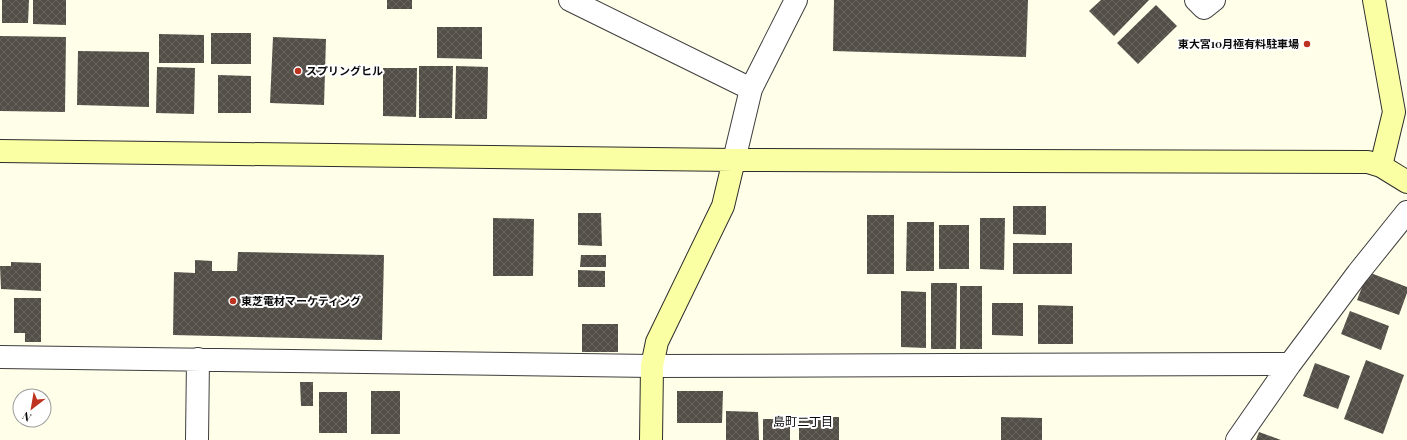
<svg xmlns="http://www.w3.org/2000/svg" width="1407" height="440" viewBox="0 0 1407 440" font-family="'Playfair Display','Noto Sans JP',serif">
  <defs>
    <pattern id="building-cross-hatch" width="8" height="8" patternUnits="userSpaceOnUse"><rect width="8" height="8" fill="#534e47"/><path d="M0 0l8 8M0 8l8-8" fill="none" stroke="#67635d"/></pattern>
  </defs>
  <rect width="100%" height="100%" fill="#fffee8"/>
  <path fill="url(#building-cross-hatch)" d="M2,0H29L28,23H2Z
    M33,0H66V25L33,24Z
    M387,0H412V9H387Z
    M834,0H1028L1026,57L833,51Z
    M1101,0H1149L1114,36L1089,11Z
    M1156,5L1177,26L1138,64L1117,43Z
    M437,27H482V59L437,58Z
    M211,33H251V64H211Z
    M159,34L204,35V63H159Z
    M0,36L66,37L65,112L0,111Z
    M273,37L326,39L324,105L270,103Z
    M78,51L149,52V107L77,105Z
    M419,66H453L452,118H419Z
    M456,66L488,67L487,119H455Z
    M157,67L195,68L194,114L156,113Z
    M383,68H417L416,117L383,116Z
    M218,75L251,76V113H218Z
    M1013,206H1046V235L1013,234Z
    M578,213H601L602,246L578,245Z
    M867,215H894V274H867Z
    M493,218L534,219L533,276H493Z
    M980,218H1005L1004,270L980,269Z
    M907,222H934V271H906Z
    M939,225H969V269H939Z
    M1013,243H1072V274H1013Z
    M238,252L384,255L382,340L173,335L174,272L195,273V260L212,261V271H237Z
    M581,255H606V267H580Z
    M11,262L41,263V291L1,289L0,266H11Z
    M578,270L605,271V287H578Z
    M1368,272L1407,287V293L1399,315L1357,300Z
    M931,283H957L956,349H931Z
    M960,286H982V349H960Z
    M901,291L926,292V348L901,347Z
    M14,298H41V342H25V333H14Z
    M992,303H1023V336L992,335Z
    M1038,305L1073,306V344H1038Z
    M1350,311L1389,326L1381,350L1341,334Z
    M582,324H618V352H582Z
    M1366,360L1404,375L1383,434L1344,419Z
    M1315,363L1350,376L1338,409L1303,396Z
    M300,382H313V406H301Z
    M371,391H400V434H371Z
    M677,391H723L722,423H677Z
    M319,392H347V433H319Z
    M726,411L758,412L759,440H726Z
    M799,417H839V440H799Z
    M1001,417L1042,418V440H1001Z
    M763,419H790V440H763Z
    M1259,432L1281,440H1256Z"/>
  <g fill="none" stroke-linecap="round" stroke-linejoin="round">
    <g stroke="#3e3e3e" stroke-width="24">
      <path id="street" d="M570,0L751,89L734,160
        M1196,0L1204,8L1214,0
        M751,89L796,0
        M0,357L652,366L1290,364
        M197,440L198,359
        M1237,440L1290,364L1358,273L1407,212"/>
    </g>
    <g stroke="#2d2d2d" stroke-width="24">
      <path id="secondary" d="M1374,0L1394,112L1381,166
        M0,151L734,160L1368,162L1381,166L1407,182
        M651,440L652,366L657,342L723,206L734,160"/>
    </g>
    <use href="#street" stroke="#fff" stroke-width="22"/>
    <use href="#secondary" stroke="#faffa3" stroke-width="22"/>
  </g>
  <g fill="#be3320" stroke="#fff" stroke-width="1.5">
    <circle cx="1307" cy="44" r="4"/>
    <circle cx="298" cy="71" r="4"/>
    <circle cx="233" cy="301" r="4"/>
  </g>
  <g text-anchor="middle" stroke-width="4" stroke-linejoin="round" paint-order="stroke">
    <g font-size="11" font-weight="bold" fill="#0b0b0b" stroke="#fff" text-anchor="start">
      <text x="1299" y="48" text-anchor="end">東大宮10月極有料駐車場</text>
      <text x="306" y="75">スプリングヒル</text>
      <text x="241" y="305">東芝電材マーケティング</text>
    </g>
    <g font-size="12" fill="#0b0b0b" stroke="#fff">
      <text x="803" y="426">島町二丁目</text>
    </g>
  </g>
  <g transform="translate(32 408) rotate(211)"><circle r="19" fill="#ffffff" stroke="#9d9d9d"/>
  <path d="M0-3L7 15L0 10L-7 15Z" fill="#be3320"/>
  <text y="-6" font-size="11" font-weight="bold" text-anchor="middle" fill="#0b0b0b">N</text>
  </g>
</svg>
